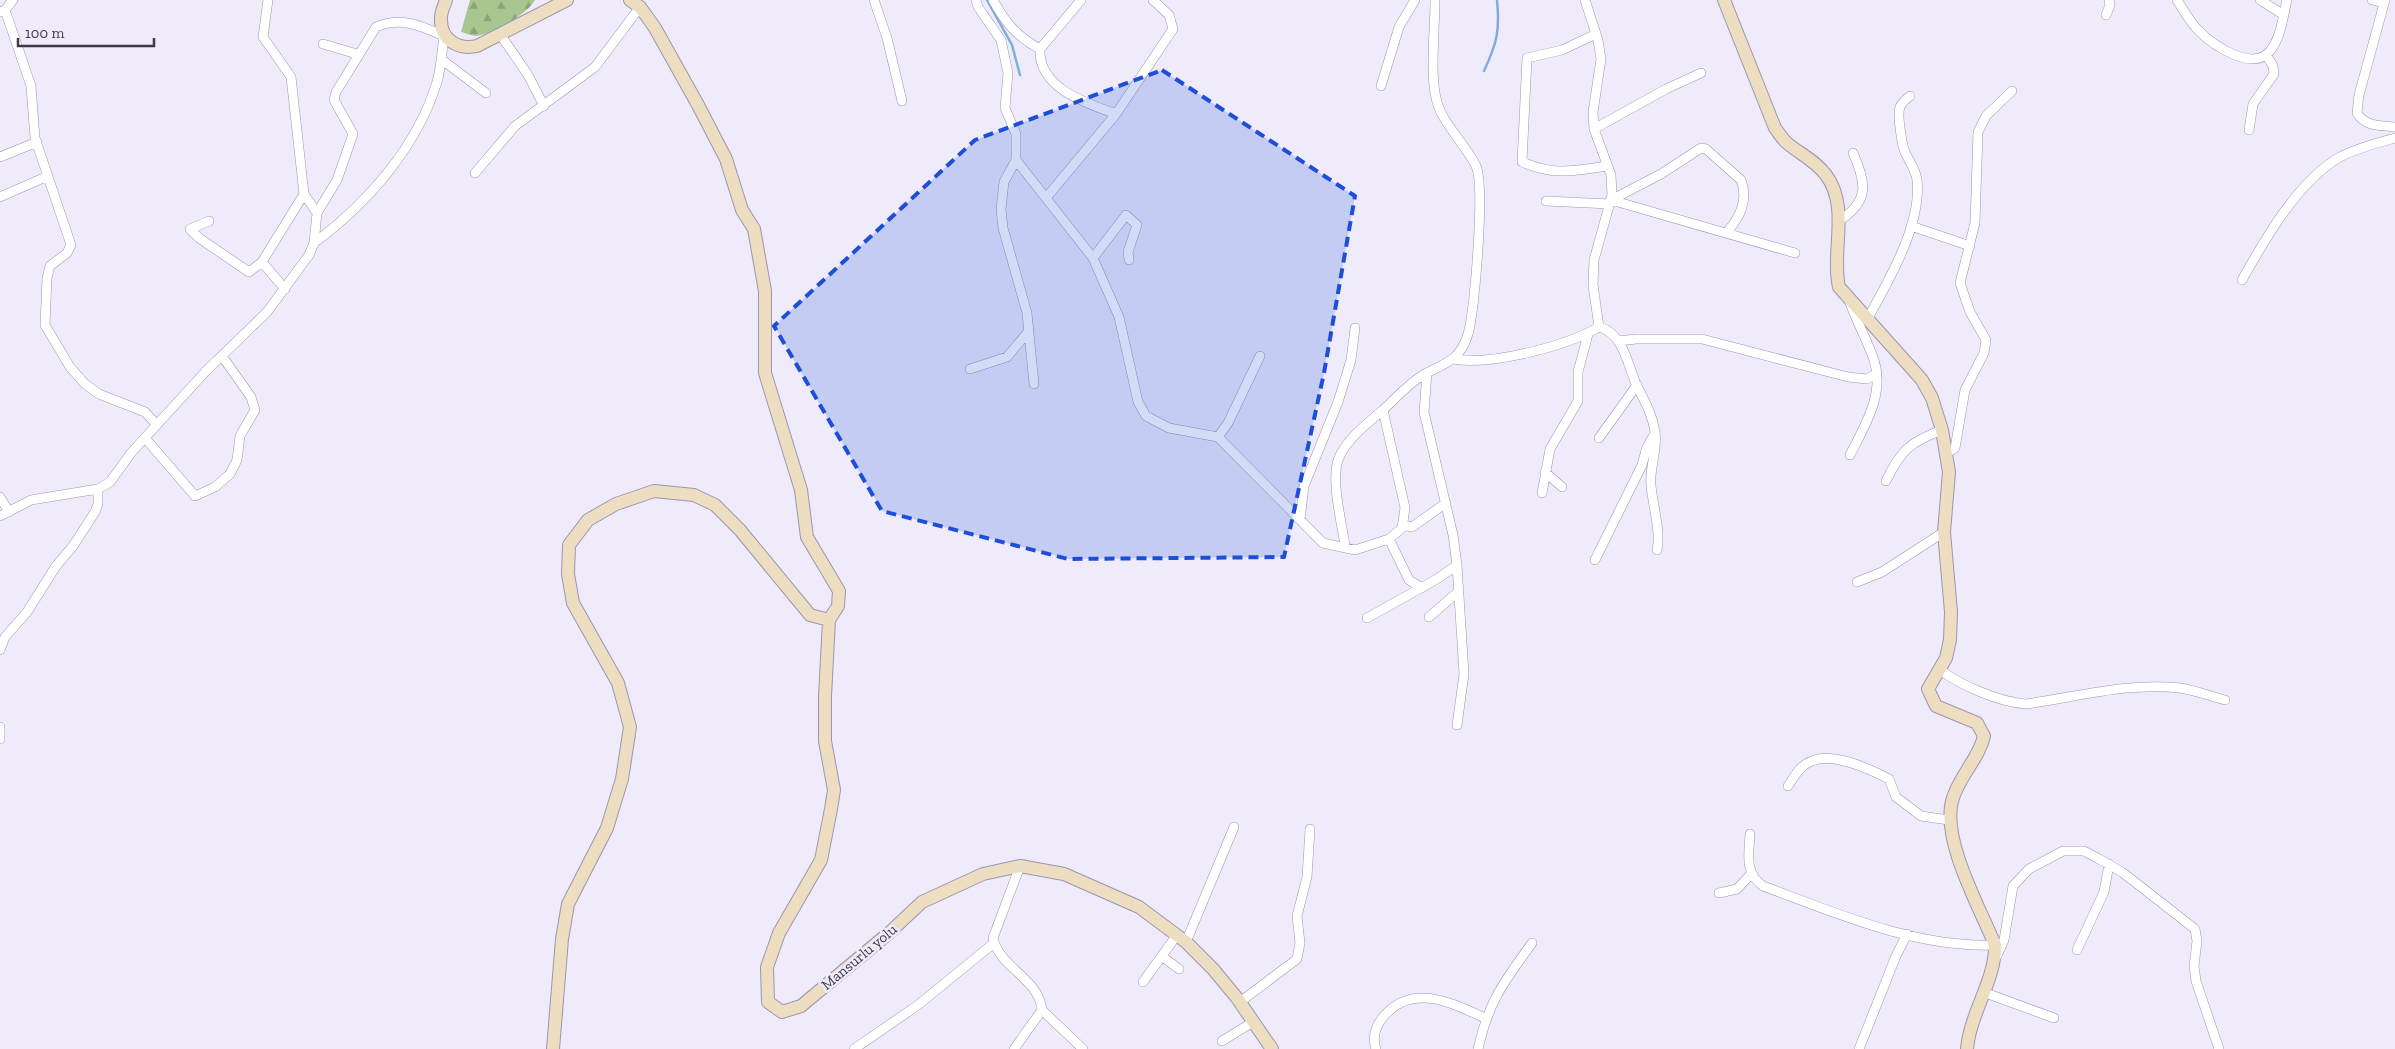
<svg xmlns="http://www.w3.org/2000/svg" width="2395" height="1049" viewBox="0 0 2395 1049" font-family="'Zilla Slab',serif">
  <defs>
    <pattern id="forest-firs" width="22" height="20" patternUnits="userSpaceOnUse" patternTransform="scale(1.25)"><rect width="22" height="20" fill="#a8c790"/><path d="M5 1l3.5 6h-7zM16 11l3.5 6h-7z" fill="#8aa377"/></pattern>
  </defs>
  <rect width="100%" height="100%" fill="#efebfb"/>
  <path fill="url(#forest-firs)" d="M470,0H535C529,13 491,35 476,36C472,36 465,33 461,32Z"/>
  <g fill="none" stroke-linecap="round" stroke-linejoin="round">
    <path stroke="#7faedb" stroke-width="2.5" d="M987,0L1012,45L1020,75
      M1484,71C1497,43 1500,31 1497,0"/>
    <g stroke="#9c95af" stroke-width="10">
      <path id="street" d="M268,0L263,37L291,77L304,194L262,262L285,289
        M874,0L887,38L902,101
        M976,0L978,7L1001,40L1008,73L1005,108L1016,134V160L1093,258L1119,317L1138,402L1146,416L1169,428L1218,437L1323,543L1355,550L1389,539L1402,528L1405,508L1383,410
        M993,0C1005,22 1017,37 1040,49C1038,88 1086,103 1116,114L1173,29L1169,15L1153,0
        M2177,0C2184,11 2190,22 2199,31C2214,46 2253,72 2270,51C2281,38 2283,16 2287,0
        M2260,0L2284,15
        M2372,0L2384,3
        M2385,0L2359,95L2357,113C2365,127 2381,125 2395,127
        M5,10L31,86L35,138L71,245L67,253L50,266L47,278L45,325L70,367L85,384L99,394L145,412L157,425
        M0,12L5,10L13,0
        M2106,15L2110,5L2109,0
        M500,34L528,75L544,106
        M1596,34L1562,50L1527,58L1522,162C1556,176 1572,171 1607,166
        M323,44L357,54
        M1040,49L1081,0
        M441,59L486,93
        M1381,86L1399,27L1415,0
        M1594,129L1666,89L1701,73
        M2249,130L2253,104L2274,74L2273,66L2266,55
        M0,157L37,142
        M1016,160L1004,182L1001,209L1003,228L1027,313L1034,384
        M475,173L515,126L595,67L640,7
        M304,194L317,213
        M0,197L48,176
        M1046,198L1116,114
        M1546,201L1610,204
        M1840,220C1870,201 1866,182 1853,153
        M209,221L190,229L199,238L249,272L262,262
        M1911,226L1970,246
        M1726,233C1739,219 1749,201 1741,180L1706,149L1701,148L1661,174L1611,200L1795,253
        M1093,258L1126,215L1137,225L1128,252L1129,260
        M2242,280C2265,239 2298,181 2340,157C2357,148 2377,143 2395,138
        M1850,303C1857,322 1867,340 1874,360C1885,394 1865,425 1850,455
        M1868,318C1889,280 1922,224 1917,180C1916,170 1909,161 1905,152C1902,145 1897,115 1900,107C1902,102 1906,99 1910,96
        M1599,327C1624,333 1628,367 1637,386C1645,402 1652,413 1655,432C1658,450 1649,468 1651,486C1653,506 1661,532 1657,550
        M1618,341L1636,339H1702L1848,377L1867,379L1876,374
        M1454,359C1491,366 1566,346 1599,327L1593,285L1594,260L1612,195L1611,175L1594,129L1593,112L1601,59L1598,40L1585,0
        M970,369L1007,357L1029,331
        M1427,373L1424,412L1453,535L1457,565L1464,674L1457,725
        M1218,437L1228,423L1260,356
        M145,438L195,496L215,487L230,474L237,460L240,436L255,410L251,397L222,356
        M1599,438L1637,385
        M1947,453L1955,448L1965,390L1984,353L1986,340L1970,312L1960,283L1975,223L1978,132L1986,116L2012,91
        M1545,472L1562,487
        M1886,481C1901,450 1910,442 1942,430
        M1542,493L1550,449L1578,401V372L1588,334
        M0,497L9,512
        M0,516L31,500L98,489L110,482L131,453L206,371L267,312L309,255L314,243L317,213L337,180L353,134L334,100L336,92L376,27C401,16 421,26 444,36C442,51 441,68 437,82C417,147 368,203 314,243
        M1300,520L1304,486L1338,402L1351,360L1355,328
        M1403,525L1412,527L1446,503
        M1389,539L1409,580L1422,588
        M1345,546C1342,523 1331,483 1338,460C1346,439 1367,424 1383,410C1396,398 1408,384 1423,375C1445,363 1460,361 1468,334C1475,311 1485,185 1476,166C1465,143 1441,123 1436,98C1430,73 1435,27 1435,0
        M1595,560L1642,465L1647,447L1654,435
        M1857,582L1882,572L1944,532
        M1429,617L1459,591
        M1367,618L1437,579L1457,565
        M0,650L5,637L27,612L56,566L73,546L95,512L98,504V489
        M1940,670C1962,686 1999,702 2026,704C2077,697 2128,682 2180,688C2194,690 2210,696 2225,700
        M0,727V739
        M1788,786C1794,777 1800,765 1812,761C1833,752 1870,769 1889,779L1896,797L1921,816L1949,820
        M1750,834C1749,854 1744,873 1763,886C1836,913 1915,948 1995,945
        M1719,893L1737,889L1751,874
        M1186,942L1234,827
        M2077,950L2104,892L2109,864
        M1997,956L2004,940L2013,886L2029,869L2063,851H2084L2099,859L2122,872L2195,929L2197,941L2194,966L2196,981L2219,1049
        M1163,957L1179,969
        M1143,982L1177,935
        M1983,992L2054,1018
        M1240,1002L1297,959L1300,943L1297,916L1307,877L1310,829
        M1042,1010L1083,1049
        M1222,1041L1253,1022
        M854,1049L918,1005L994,943
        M1014,1049L1042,1010C1039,978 1000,969 993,938L1020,866
        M1376,1049C1372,1037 1375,1027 1383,1017C1412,982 1452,1003 1485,1018
        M1478,1049C1489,1000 1504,982 1532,943
        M1859,1049L1896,956L1907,934"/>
    </g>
    <g stroke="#9c95af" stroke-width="14">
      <path id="secondary" d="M446,0C444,6 440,14 441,20C441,40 458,50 477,46L567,0
        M1724,0L1775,128C1779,133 1782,139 1787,143C1800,154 1816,161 1826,175C1850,207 1831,251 1839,287L1922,380L1932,398L1942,430L1949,472L1944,532L1951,612L1950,640L1946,658L1928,689L1936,706L1977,723L1984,736C1979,759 1958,777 1952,801C1942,841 1979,906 1995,945C1996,979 1970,1013 1967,1049
        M829,620L825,696V741L834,790L831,809L821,860L779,933L767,967L768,1002L782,1012L801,1006L889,933L922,902L983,874L1020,866L1064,874L1139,907L1186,942L1213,969L1237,998L1272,1049
        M553,1049L562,939L568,904L607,828L622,779L630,727L618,683L573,603L568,574L569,545L588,520L616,504L654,491L694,495L715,505L740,530L810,615L829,620L838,606L839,591L807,537L801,490L765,373V291L754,229L742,210L726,159L698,105L655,28L640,7L630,0"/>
    </g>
    <use href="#street" stroke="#fff" stroke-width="9"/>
    <use href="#secondary" stroke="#edddc1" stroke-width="12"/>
  </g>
  <path fill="#1d4ed8" fill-opacity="0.2" stroke="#1d4ed8" stroke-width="4" stroke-dasharray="10 6" stroke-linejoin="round" d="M1162,70L1355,196L1324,373L1284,557L1068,559L882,511L774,326L975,140Z"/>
  <g text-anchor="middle" stroke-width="5" stroke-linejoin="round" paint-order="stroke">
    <g font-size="15" fill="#3d3a45" stroke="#efebfb">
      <text transform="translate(859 957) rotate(-40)" y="5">Mansurlu yolu</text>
    </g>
  </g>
  <path d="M18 38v8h136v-8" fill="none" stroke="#3d3a45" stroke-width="2.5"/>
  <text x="25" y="38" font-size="15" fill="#3d3a45" stroke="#efebfb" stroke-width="4" paint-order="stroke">100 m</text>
</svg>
